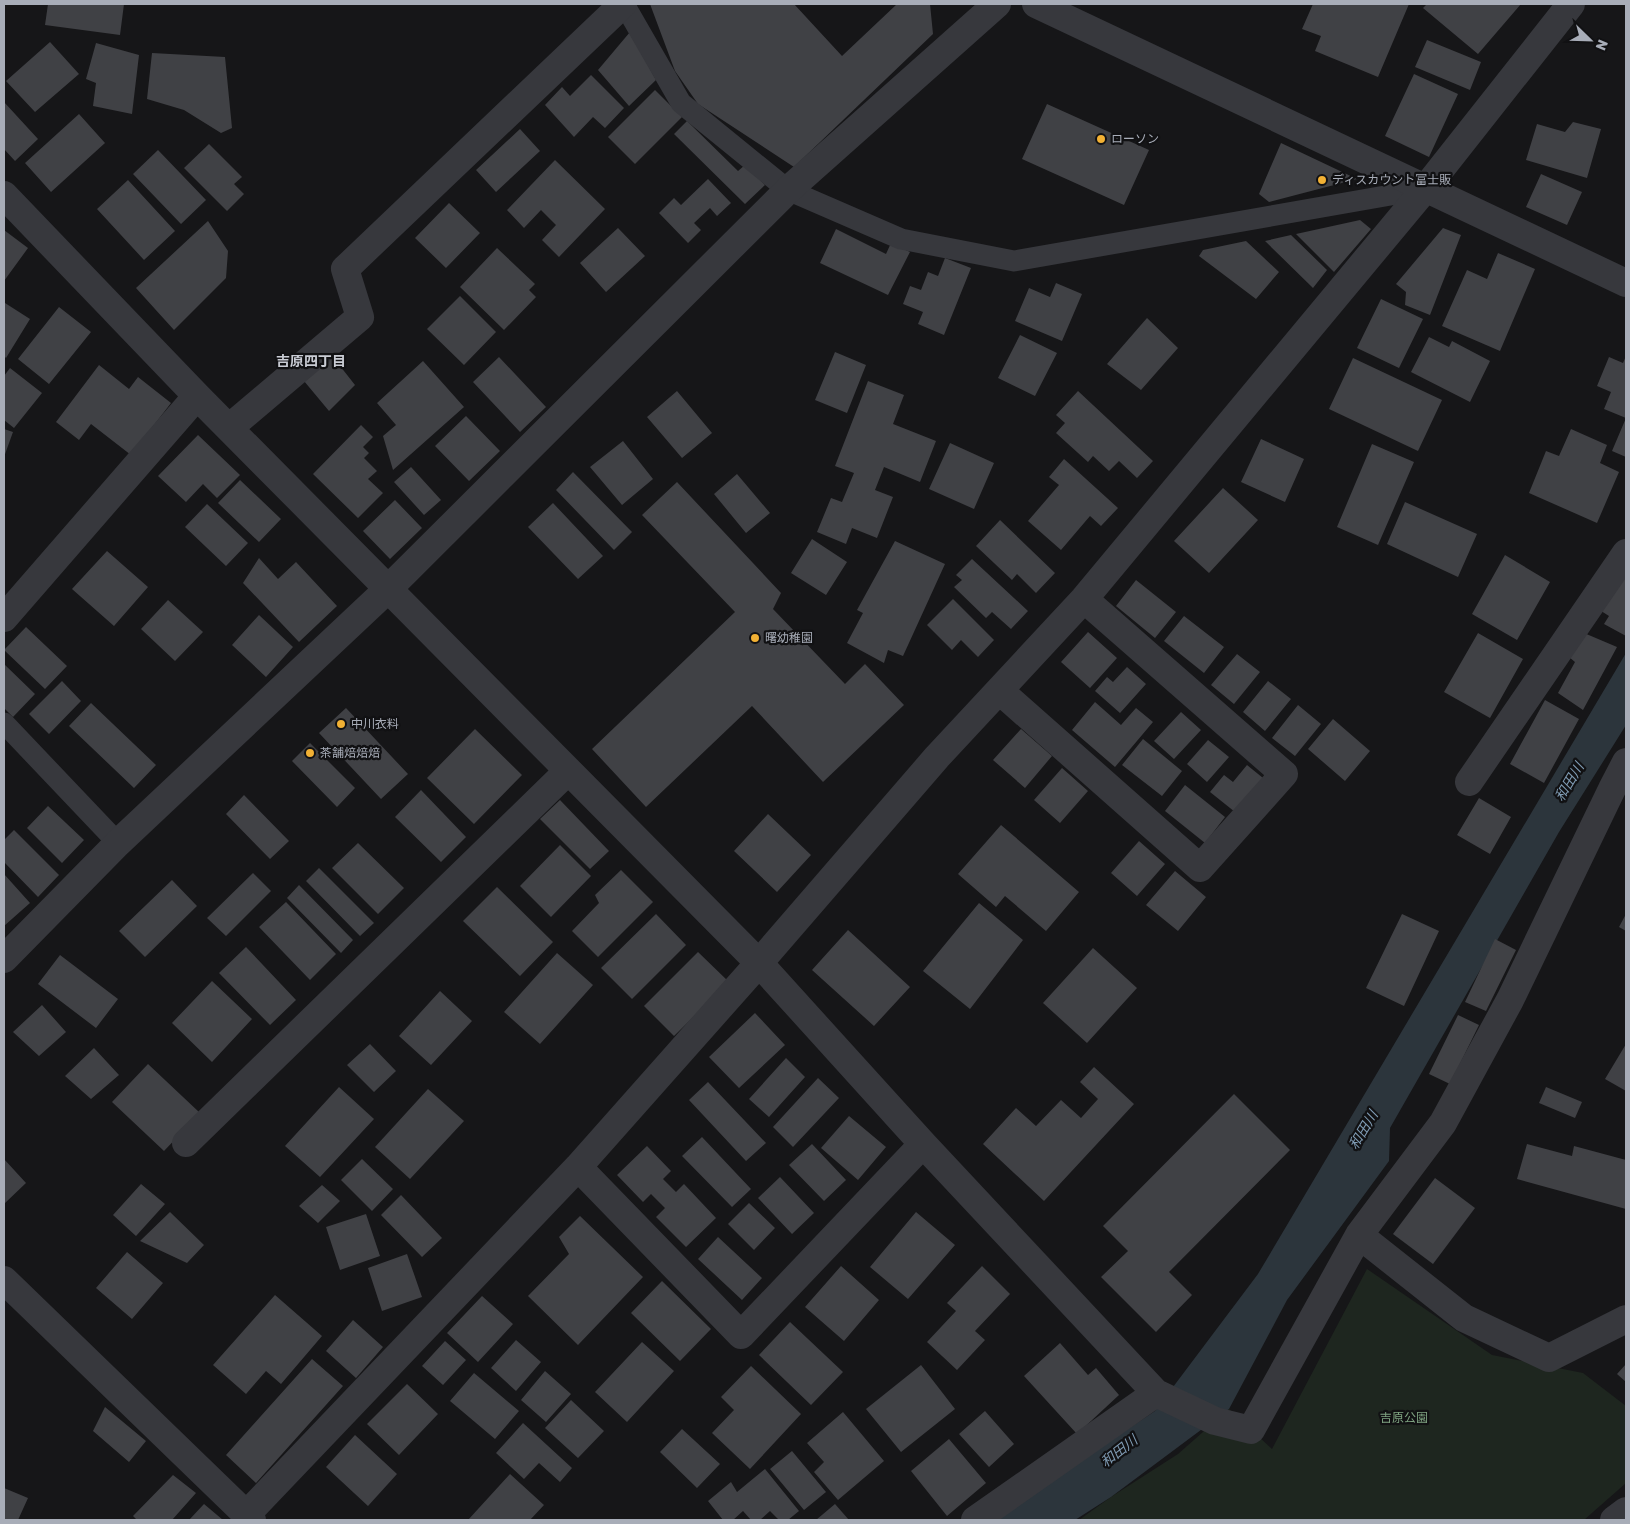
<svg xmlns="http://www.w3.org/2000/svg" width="1630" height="1524" viewBox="0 0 1630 1524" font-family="Rubik,'Noto Sans JP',sans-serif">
  <rect width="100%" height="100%" fill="#161618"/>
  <path fill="#1e261f" d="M1367,1269L1492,1355L1583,1373L1626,1406V1483L1584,1520H1079L1111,1497L1178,1454L1229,1409L1272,1449Z"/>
  <path fill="#2c353c" d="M1626,653V725L1559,832L1390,1128L1389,1161L1287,1300L1229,1409L1111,1497L1075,1520H991L1155,1411L1258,1274Z"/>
  <path fill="#404145" d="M48,4H124L120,35L45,25Z
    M650,4H794L842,56L897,4H930L933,34L794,167L698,104L675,71Z
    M1313,4H1409L1378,77L1315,51L1321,36L1302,29Z
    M1427,4H1521L1478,54L1423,8Z
    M630,32L656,80L629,106L598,70Z
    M1427,40L1481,62L1470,90L1415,67Z
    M50,42L79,74L35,112L6,81Z
    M96,43L139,55L132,114L93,106L96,83L86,79Z
    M152,53L225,57L232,128L221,133L184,110L147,99Z
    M1414,74L1458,94L1429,157L1385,136Z
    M591,75L624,108L605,128L593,117L574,137L545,105L562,87L570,96Z
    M655,90L682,117L635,164L608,137Z
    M4,102L38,139L15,161L4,149Z
    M1047,104L1149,150L1124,205L1022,159Z
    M79,114L105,143L51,192L25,163Z
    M687,121L738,171L745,165L765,185L745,204L674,134Z
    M1573,122L1601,129L1587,178L1526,160L1537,124L1565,132Z
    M520,129L540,151L496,192L476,170Z
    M1281,143L1357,179L1269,202L1259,194Z
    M209,144L242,177L234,184L244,194L227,211L184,168Z
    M158,150L206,200L181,224L133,174Z
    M555,160L605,209L559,257L542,240L556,225L541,210L524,228L507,210Z
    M1541,174L1582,192L1567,225L1526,207Z
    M708,179L731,203L717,216L710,208L694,223L701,230L688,243L659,213L674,198L681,205Z
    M128,180L175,231L144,260L97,209Z
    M449,203L480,233L446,268L415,238Z
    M1360,220L1371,229L1334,272L1296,234Z
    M208,221L228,251L226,278L174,330L136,288Z
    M618,228L645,256L606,292L580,263Z
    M1443,228L1461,235L1430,315L1405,305L1406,292L1396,284Z
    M836,229L886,254L891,243L910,252L888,295L820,263Z
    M4,230L28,248L4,281Z
    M1291,235L1327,270L1313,288L1265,241Z
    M1246,241L1279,272L1256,299L1199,256L1203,250Z
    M497,248L535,284L529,290L536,297L504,330L460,287Z
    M1498,253L1535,269L1500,351L1442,326L1467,270L1487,279Z
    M945,258L971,268L944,335L918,324L923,312L903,304L910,286L921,290L928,272L938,276Z
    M1056,283L1082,294L1062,341L1015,321L1029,288L1050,297Z
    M460,296L496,332L464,365L427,329Z
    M1381,299L1423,319L1399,368L1357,348Z
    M5,303L30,319L6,358L4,356V306Z
    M59,307L91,332L49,384L18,359Z
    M1147,318L1178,348L1141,390L1107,364Z
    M1020,335L1057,353L1035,396L998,378Z
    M1429,337L1449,347L1452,341L1490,361L1470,402L1411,372Z
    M835,352L866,365L847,413L815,400Z
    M1626,356V457L1612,451L1626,418L1604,409L1611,392L1597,386L1609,357L1623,363Z
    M333,357L355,385L329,411L304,381Z
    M499,357L546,407L520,432L473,382Z
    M1353,358L1442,400L1418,451L1329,409Z
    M423,361L464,407L393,470L383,436L396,425L377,403Z
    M99,365L129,389L138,377L171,403L131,455L91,424L79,440L56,422Z
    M10,368L42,393L14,428L4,420V376Z
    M868,381L904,395L893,424L936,441L920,482L884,467L875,490L893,497L877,538L852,528L846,544L817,532L831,498L842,502L854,473L835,466Z
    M677,391L712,433L682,458L647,417Z
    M1078,391L1153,461L1137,478L1119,461L1109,471L1093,456L1088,462L1056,433L1065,423L1056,415Z
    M466,416L500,451L469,481L435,446Z
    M361,425L373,437L363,447L369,453L364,458L377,471L368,479L383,493L358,518L313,474Z
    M4,429L13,432L4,457Z
    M1571,429L1607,445L1600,463L1619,472L1597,523L1529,493L1546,451L1559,456Z
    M198,435L240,475L217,498L203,484L186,502L158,476Z
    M1261,439L1304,459L1285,502L1241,482Z
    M623,441L653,479L622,505L590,467Z
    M950,443L994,463L974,509L929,489Z
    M1372,444L1414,462L1378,545L1337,527Z
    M1064,459L1118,508L1101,526L1090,516L1061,550L1028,521L1059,485L1049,477Z
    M411,467L441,500L424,515L394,482Z
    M573,472L632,532L614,550L556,490Z
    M737,474L770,513L746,533L714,494Z
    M240,480L281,519L259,542L218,503Z
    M677,482L781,593L773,609L845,684L865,664L904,705L823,782L752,706L646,807L592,749L735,612L642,515Z
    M1223,488L1258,520L1209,573L1174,541Z
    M395,500L422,528L390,559L363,531Z
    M1405,502L1477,534L1458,577L1387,544Z
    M553,503L603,556L578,579L528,527Z
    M207,504L248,543L226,566L185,527Z
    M1000,520L1055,573L1036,593L1017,574L1012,580L976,546Z
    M812,539L847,562L826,595L791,573Z
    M895,541L945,564L903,656L888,650L884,663L847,643L863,613L857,610Z
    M107,551L148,587L114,626L72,589Z
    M1505,555L1550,582L1517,640L1472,614Z
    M259,558L278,579L296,562L337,606L299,642L243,583Z
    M972,559L1028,611L1011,629L992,612L986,618L954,587L962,580L956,575Z
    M1626,559V636L1604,624L1609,616L1598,609Z
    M1136,580L1176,612L1155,638L1116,606Z
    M953,599L994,640L978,657L961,640L952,650L927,625Z
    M168,600L203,632L175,661L141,629Z
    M259,615L293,647L266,677L232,645Z
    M1184,616L1224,647L1204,673L1164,641Z
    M26,627L67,666L45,689L4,650Z
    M1088,632L1117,658L1090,688L1061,662Z
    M1478,633L1523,659L1490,718L1444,692Z
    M1584,633L1617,647L1583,710L1558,693L1575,662L1569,657Z
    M1237,654L1260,672L1234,704L1211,685Z
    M4,664L35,694L13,717L4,708Z
    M1127,667L1146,684L1120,713L1095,691L1107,677L1113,682Z
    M62,681L81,701L49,734L29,714Z
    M1268,681L1291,699L1265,731L1243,712Z
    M1545,700L1579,719L1544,783L1510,764Z
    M1095,702L1121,725L1136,708L1153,722L1115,767L1072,730Z
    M91,703L156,765L134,788L69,726Z
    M1298,705L1321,724L1295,756L1272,738Z
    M346,708L408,774L381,799L319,733Z
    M1181,712L1201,730L1174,759L1154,741Z
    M1333,719L1370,751L1345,781L1308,749Z
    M475,729L522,775L474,824L427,778Z
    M1021,729L1052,756L1025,788L993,760Z
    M1143,739L1182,771L1162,796L1122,765Z
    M1208,740L1229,757L1207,782L1187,764Z
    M310,743L355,788L337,807L292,761Z
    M1247,765L1263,778L1235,812L1210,792L1224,775L1233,782Z
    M1062,768L1088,791L1060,823L1034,800Z
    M1185,785L1225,817L1205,843L1165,811Z
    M421,790L466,837L441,862L395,817Z
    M244,795L289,841L270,859L226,814Z
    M1479,798L1511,817L1490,854L1457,835Z
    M560,800L609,851L590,869L540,819Z
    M48,806L84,840L62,863L27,828Z
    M768,814L811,855L777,892L734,851Z
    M1001,825L1079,892L1046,931L1005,896L996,907L958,874Z
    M14,830L59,875L38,897L4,862V840Z
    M1139,841L1165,864L1137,896L1111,873Z
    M358,843L404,888L378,914L332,868Z
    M560,845L591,876L551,917L520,886Z
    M319,868L374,923L360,936L306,881Z
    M621,870L653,902L598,957L572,931L599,903L595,895Z
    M1175,871L1206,897L1178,931L1146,905Z
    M253,873L271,891L226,936L207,918Z
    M4,874L30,903L4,926Z
    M172,880L197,906L145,957L119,931Z
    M299,885L353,940L341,953L287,898Z
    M497,887L553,942L520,976L463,921Z
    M286,902L336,954L310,980L259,927Z
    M979,903L1023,940L970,1009L923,971Z
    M656,914L686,945L632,999L601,968Z
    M1402,914L1439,931L1404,1006L1366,988Z
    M1626,914V931L1619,927Z
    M848,930L910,987L874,1026L812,970Z
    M1495,939L1516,950L1486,1011L1465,1002Z
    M246,947L296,1000L270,1025L219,973Z
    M1093,948L1137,988L1087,1043L1043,1003Z
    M698,952L729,982L674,1036L644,1006Z
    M557,953L593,985L540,1044L504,1012Z
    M60,955L118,999L96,1028L38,984Z
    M212,981L252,1019L212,1062L172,1023Z
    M440,991L472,1021L431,1065L399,1036Z
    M42,1005L66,1032L39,1056L13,1032Z
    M755,1013L785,1045L739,1088L709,1057Z
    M1458,1015L1479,1025L1450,1084L1429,1074Z
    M370,1044L396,1071L374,1092L347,1065Z
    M1626,1044V1091L1605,1079Z
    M94,1048L119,1075L91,1099L65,1076Z
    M786,1058L805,1077L769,1117L749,1099Z
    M148,1064L200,1113L164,1151L112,1102Z
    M1094,1067L1134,1104L1044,1201L983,1144L1016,1108L1036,1126L1061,1100L1081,1118L1098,1099L1080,1082Z
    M818,1078L839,1098L793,1147L773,1127Z
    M708,1082L766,1143L746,1161L689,1100Z
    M339,1087L374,1119L320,1177L285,1146Z
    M1546,1087L1582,1102L1575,1118L1539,1103Z
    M428,1089L464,1121L410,1179L375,1147Z
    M1234,1094L1290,1150L1169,1272L1192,1295L1156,1332L1101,1277L1128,1251L1103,1226Z
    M849,1116L886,1147L858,1180L821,1148Z
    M702,1137L751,1189L732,1207L682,1156Z
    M812,1144L846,1180L824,1201L789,1165Z
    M1527,1144L1572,1156L1574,1146L1626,1160V1209L1517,1179Z
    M647,1146L671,1171L663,1179L676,1192L684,1184L716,1218L686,1247L656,1217L665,1208L651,1194L643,1202L617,1175Z
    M4,1159L26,1183L4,1204Z
    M362,1159L393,1189L372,1211L341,1180Z
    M780,1177L814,1213L792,1234L758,1198Z
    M1435,1178L1475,1208L1433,1264L1393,1234Z
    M141,1184L165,1204L136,1236L113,1215Z
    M322,1185L340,1201L318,1223L299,1206Z
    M401,1195L442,1238L422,1257L381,1215Z
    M749,1203L775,1228L754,1250L728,1224Z
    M170,1212L204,1245L187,1263L140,1241Z
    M916,1212L955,1245L908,1299L870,1267Z
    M366,1214L380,1256L340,1270L326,1227Z
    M580,1216L643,1277L578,1345L528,1296L569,1254L559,1237Z
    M718,1237L762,1278L742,1300L698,1259Z
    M127,1252L163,1283L132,1319L96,1288Z
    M407,1254L422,1297L382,1311L368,1268Z
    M841,1266L879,1300L844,1341L805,1307Z
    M982,1266L1010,1294L975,1331L985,1340L957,1370L927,1342L956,1311L947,1303Z
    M662,1281L711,1329L680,1361L631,1313Z
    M275,1295L322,1336L281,1384L266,1371L246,1394L213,1365Z
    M482,1296L513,1324L478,1362L447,1333Z
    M353,1320L383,1347L356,1378L326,1351Z
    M790,1322L843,1372L811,1405L759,1355Z
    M516,1340L541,1362L516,1391L491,1368Z
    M445,1341L466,1360L443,1385L422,1366Z
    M642,1342L674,1371L627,1422L595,1392Z
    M1060,1343L1088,1375L1096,1368L1119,1395L1077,1434L1024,1376Z
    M312,1359L343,1386L256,1483L226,1455Z
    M1626,1364V1382L1617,1374Z
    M921,1365L955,1409L901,1452L866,1409Z
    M751,1366L801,1414L750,1469L712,1433L734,1410L721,1397Z
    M545,1371L571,1394L546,1422L521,1400Z
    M474,1373L519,1411L495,1439L450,1401Z
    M407,1384L438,1414L399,1455L367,1424Z
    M571,1400L604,1431L578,1458L545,1428Z
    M105,1407L146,1441L129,1462L93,1431Z
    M985,1411L1014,1444L989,1467L959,1434Z
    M843,1412L884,1461L838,1500L814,1472L824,1462L807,1443Z
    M523,1423L572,1468L560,1482L539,1463L524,1479L496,1453Z
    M682,1429L720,1464L697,1488L660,1452Z
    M355,1435L397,1474L368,1506L326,1467Z
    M949,1439L986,1483L947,1516L911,1471Z
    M792,1451L826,1492L804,1510L770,1469Z
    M765,1469L799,1511L788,1520H779L770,1511L760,1520H751L743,1511L733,1520H723L708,1501L731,1482L737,1492Z
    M510,1474L544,1505L530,1520H468Z
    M173,1475L196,1493L172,1520H137L133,1516Z
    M4,1488L28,1498L18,1520H4Z
    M204,1504L223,1520H189Z
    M835,1504L849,1520H816Z"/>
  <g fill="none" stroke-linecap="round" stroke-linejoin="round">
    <path stroke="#37383d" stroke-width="21" d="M624,4L681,103L788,190L901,239L1014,261L1425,189
      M4,723L118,843"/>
    <path stroke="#37383d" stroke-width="28" d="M1036,4L1626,283
      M4,195L197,396L759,963L923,1144L1156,1393L1215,1421L1251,1430L1359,1235L1443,1123L1510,1000L1612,789L1626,762
      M229,428L360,317L345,269L623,4
      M4,618L197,396
      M1000,691L1200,868L1284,774L1084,599
      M1469,782L1626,553
      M4,959L118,843L388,589L788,190L997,4
      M186,1143L568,771
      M578,1167L741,1335L923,1144
      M1359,1235L1464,1318L1549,1358L1626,1319
      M4,1280L252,1520
      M246,1515L578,1167L759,963L937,757L1084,599L1425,189L1571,4
      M975,1520L1156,1393
      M1614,1520L1626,1511"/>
  </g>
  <g fill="#f2b134" stroke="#111113" stroke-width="2">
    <circle cx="1101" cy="139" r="5"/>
    <circle cx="1322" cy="180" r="5"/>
    <circle cx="755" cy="638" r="5"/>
    <circle cx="341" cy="724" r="5"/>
    <circle cx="310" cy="753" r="5"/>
  </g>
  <g text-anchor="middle" stroke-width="4.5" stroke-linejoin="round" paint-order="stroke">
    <g font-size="12" fill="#a8adb8" stroke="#111113" text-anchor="start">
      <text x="1111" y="143">ローソン</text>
      <text x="1332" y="184">ディスカウント富士販</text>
      <text x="765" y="642">曙幼稚園</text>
      <text x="351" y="728">中川衣料</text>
      <text x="320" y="757">茶舗焙焙焙</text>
    </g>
    <g font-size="12" fill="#7fa381" stroke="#111113">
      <text x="1404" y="1422">吉原公園</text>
    </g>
    <g font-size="14" font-weight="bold" fill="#c9ccd4" stroke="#111113">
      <text x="311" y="366">吉原四丁目</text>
    </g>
    <g font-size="14" font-style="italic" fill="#7f9bb3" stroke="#111113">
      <text transform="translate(1569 782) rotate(-59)" y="5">和田川</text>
      <text transform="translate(1363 1130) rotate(-59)" y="5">和田川</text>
      <text transform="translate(1119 1451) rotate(-38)" y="5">和田川</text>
    </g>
  </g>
  <rect width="1630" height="1524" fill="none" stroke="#a8adb8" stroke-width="10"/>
  <g transform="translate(1590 40) rotate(113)" stroke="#111113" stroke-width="4" paint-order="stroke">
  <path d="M0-4L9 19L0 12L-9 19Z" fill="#a8adb8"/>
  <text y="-8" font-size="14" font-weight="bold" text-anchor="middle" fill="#a8adb8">N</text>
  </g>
</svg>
